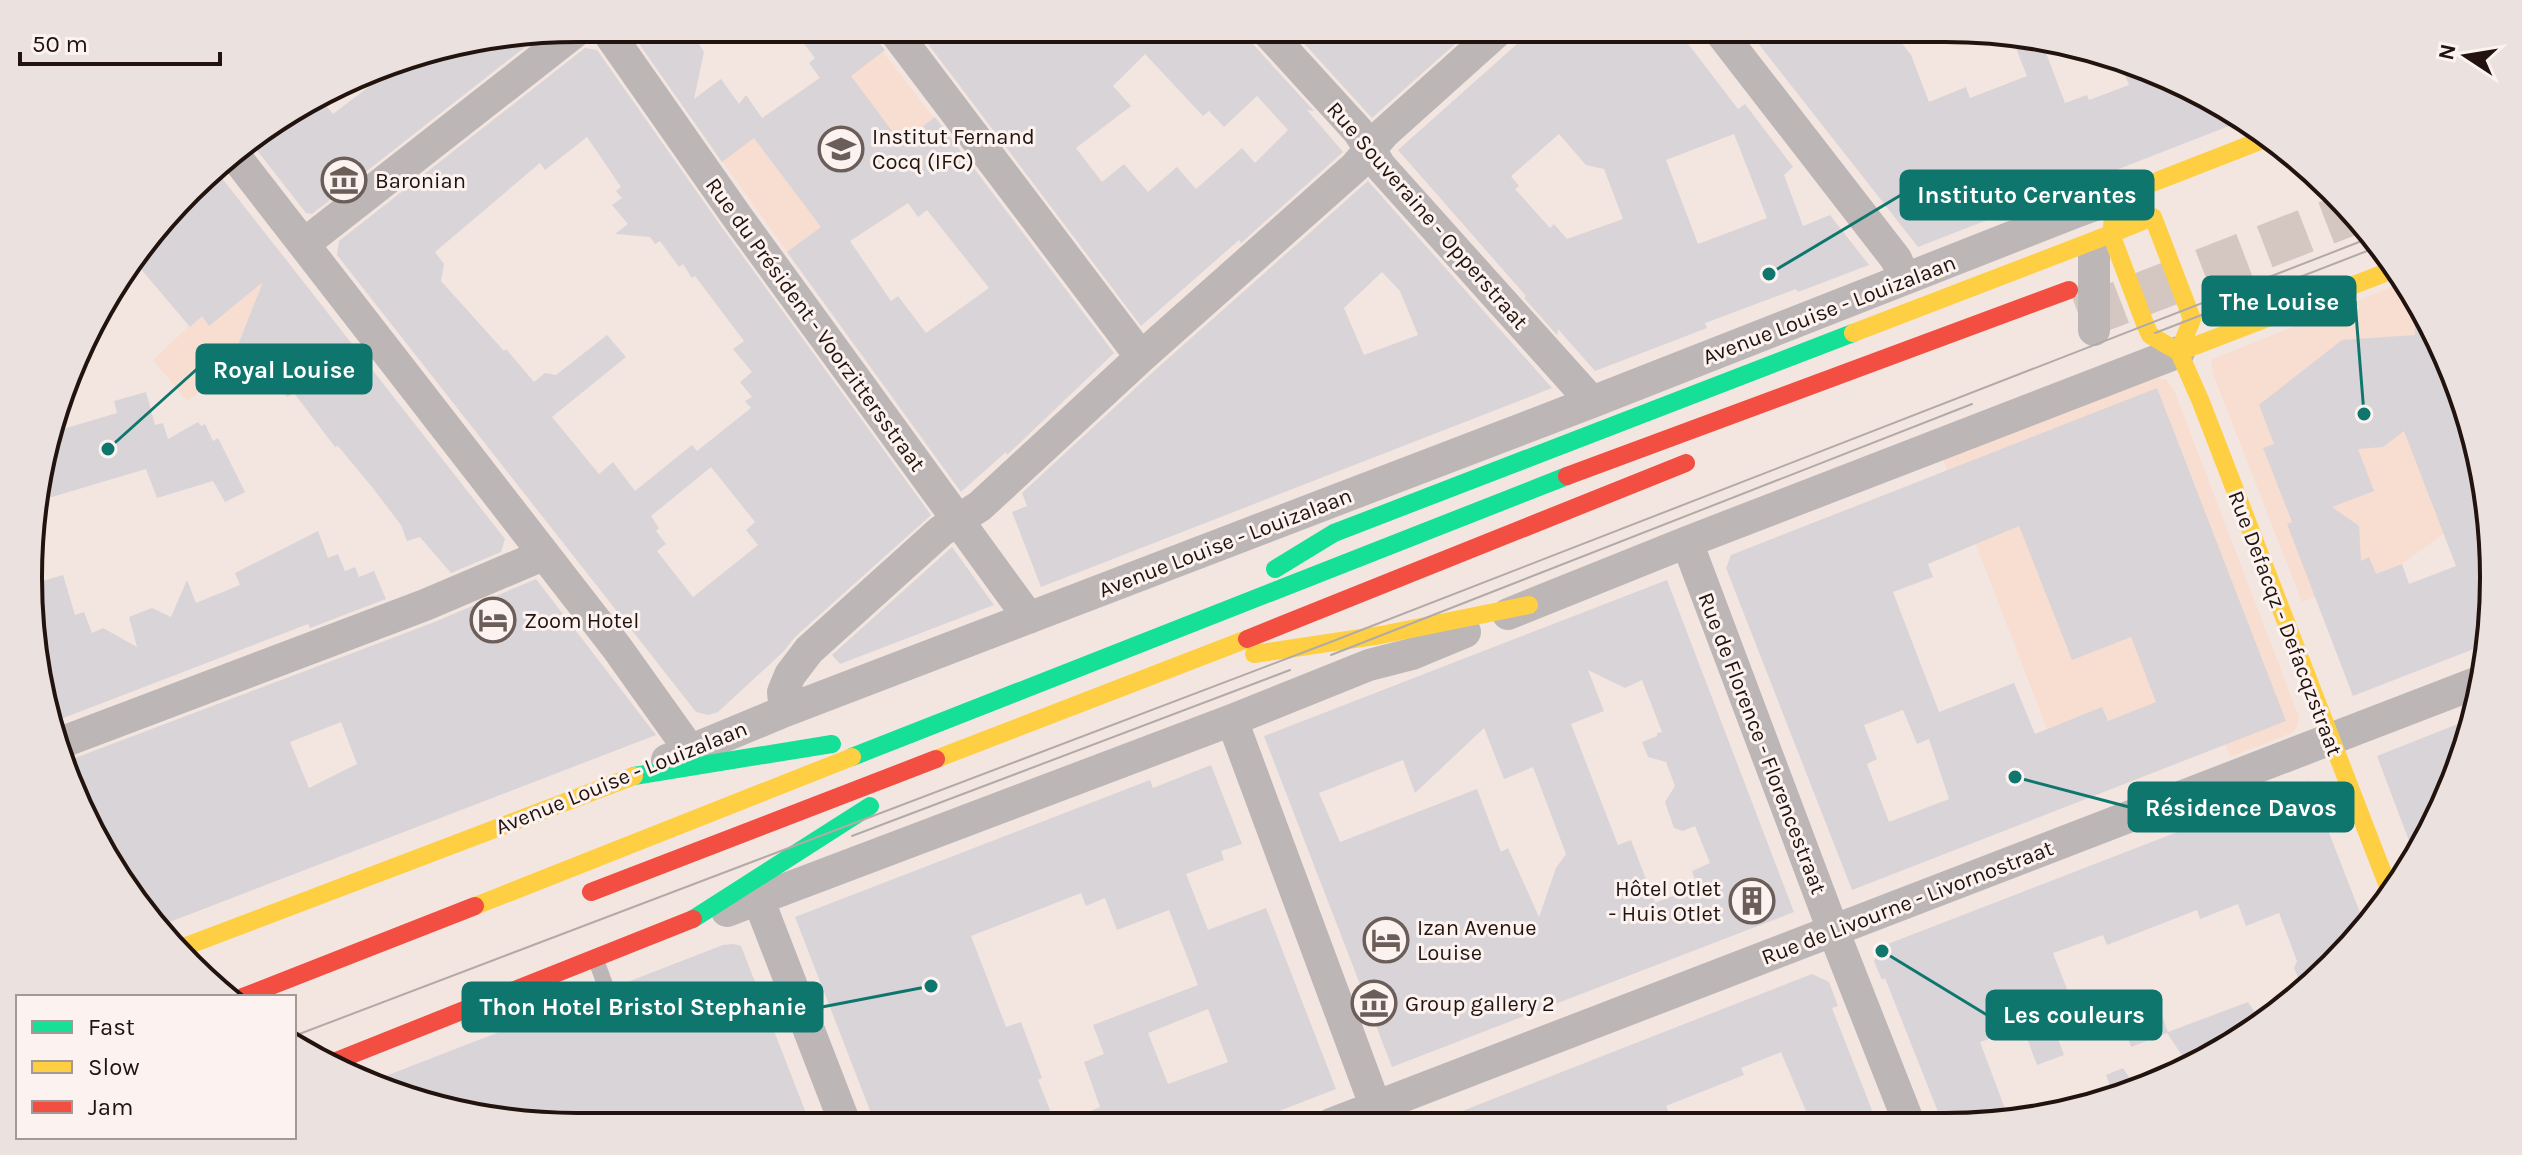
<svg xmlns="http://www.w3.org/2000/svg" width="2522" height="1155" viewBox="0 0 2522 1155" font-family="Karla,sans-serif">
  <rect width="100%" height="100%" fill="#f3e6e0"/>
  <path fill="#f8ddd1" d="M872,38L934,118L931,188L877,224L862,208L793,260L717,154Z
    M278,249L323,307L187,401L153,360L239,279Z
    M2406,281L2452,367L2483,470L2488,516L2443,534L2402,564L2302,602L2213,374L2211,360Z
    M2157,378L2166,379L2174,390L2299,717L2297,727L2292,733L2230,757L2177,619L2157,702L2108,721L2102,708L2047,729L1943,459L2049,412L2070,411Z
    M94,807L120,874L101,852L86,810Z"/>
  <path fill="#d9d4d8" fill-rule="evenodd" d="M628,28H689L704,52L694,99L721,79L739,104L746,95L762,118L820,78L809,63L815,58L792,28H873L876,39L885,50L851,76L901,143L935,117L1114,353L1007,455L1006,452L961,492L787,252L821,227L754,138L722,162ZM908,203L918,217L927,210L989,288L926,333L898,296L891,301L850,241Z
    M916,28H1246L1250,41L1314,111L1307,110L1343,152L1241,243L1239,240L1141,326ZM1145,54L1203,116L1209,111L1224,127L1257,96L1288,130L1255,163L1242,148L1196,189L1177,167L1148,192L1124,164L1102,182L1076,148L1131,106L1113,86Z
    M1290,28H1473L1372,118Z
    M1535,28H1676L1738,109L1745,104L1793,167L1784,175L1803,226L1830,215L1869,265L1798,292L1796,289L1705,323L1707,328L1595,371L1558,329L1557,335L1524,298L1526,296L1398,150ZM1559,134L1586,165L1604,169L1623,219L1567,239L1554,224L1550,228L1515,189L1519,186L1511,176ZM1734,134L1767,218L1698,244L1666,160Z
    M1746,28H1890L1911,55L1929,102L1966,87L1970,98L2027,76L2015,46L2040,37L2065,103L2087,95L2089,100L2129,85L2118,59L2154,70L2247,119L1918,247Z
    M517,38L534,40L312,214L306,213L249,140L303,101L317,95L333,114L396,66L399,69L414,55Z
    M585,48L597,50L723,229L931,515L796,636L783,652L718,712L709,715L696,712L337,255L339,241ZM587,137L621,187L616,191L622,198L612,205L628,224L615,234L650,237L655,244L660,241L679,267L683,264L692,278L695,276L744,341L733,349L752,372L740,382L752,397L745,401L751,408L697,451L692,445L635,491L613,462L599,474L552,417L626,357L607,335L556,375L545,373L534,382L506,349L504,351L441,281L444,264L435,252L540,163L545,170ZM711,467L755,522L746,530L758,545L693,597L657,551L666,544L656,531L659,528L651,516Z
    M211,170L215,175L218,173L505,539L501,552L451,573L420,537L407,541L401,525L372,487L338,446L335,447L294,393L287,397L260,357L232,360L263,282L209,326L202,316L190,327L135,262Z
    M1368,181L1552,388L1041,587L1012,512L1027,506L1022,493L1154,371ZM1382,272L1400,291L1418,335L1364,355L1344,308Z
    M2413,294L2452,367L2483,470L2494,577L2488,641L2484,645L2353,696L2287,524L2292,522L2263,448L2274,444L2259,405L2342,340L2415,335ZM2404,431L2456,566L2409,584L2402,564L2376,574L2369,557L2361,561L2359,526L2332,507L2374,491L2358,449L2383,447Z
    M2157,388L2286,721L1852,890L1726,568L1731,555ZM2019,526L2072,660L2131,637L2156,702L2108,721L2102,707L2035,734L2014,683L1939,712L1893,592L1933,577L1928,564ZM1903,710L1917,744L1929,739L1949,799L1889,822L1867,764L1877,759L1864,725Z
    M146,392L155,425L163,423L168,439L198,422L201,426L205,424L213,441L218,438L245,492L225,502L213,481L157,498L146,469L35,502L38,471L53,432L117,413L114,401Z
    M318,531L328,558L338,554L345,571L355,567L359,577L374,571L386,599L310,628L308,624L53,722L38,684L29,585L63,575L75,615L84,612L92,633L103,628L137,647L129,617L152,608L171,617L187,580L196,603L240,585L235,573Z
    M952,547L994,605L840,664L832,655Z
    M536,579L656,735L162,925L119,874L94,807L86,810L67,761L432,623ZM341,722L357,764L309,788L290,742Z
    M1667,580L1794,912L1392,1067L1264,736ZM1588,670L1625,688L1642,680L1662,732L1657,733V736L1642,742L1648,757L1666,762L1675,786L1665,802L1674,828L1683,831L1695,826L1710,863L1692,871L1697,886L1655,903L1631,840L1618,845L1571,724L1604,711ZM1484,728L1504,779L1533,767L1566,854L1556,868L1539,917L1508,848L1501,852L1477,789L1340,842L1319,793L1403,760L1415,793Z
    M2473,718L2452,787L2414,854L2377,756Z
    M1211,765L1242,844L1221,851L1224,860L1186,874L1208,930L1266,908L1336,1089L1243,1125H1057L1100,1107L1084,1062L1104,1054L1093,1025L1198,985L1169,910L1117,930L1105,898L1086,906L1081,893L971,936L1006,1027L1021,1022L1042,1078L1038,1080L1056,1125L876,1126L795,917L1150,780L1153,788ZM1208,1009L1228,1062L1168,1084L1148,1033Z
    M2309,781L2364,923V929L2306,986L2304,981L2300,982L2294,968L2297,961L2279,913L2246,926L2238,904L2200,919L2197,910L2107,945L2103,935L2053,953L2079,1020L2075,1029L2057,1036L2064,1055L2037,1065L2023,1028L1980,1042L2010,1122H1942L1885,978L1882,980L1874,961L1880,947Z
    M734,944L741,946L811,1126L577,1127L471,1117L365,1084L597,994L604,1001L611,1000L618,993L617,986L723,945Z
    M1812,974L1829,982L1838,1006L1832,1008L1877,1123H1811L1781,1052L1741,1068L1744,1075L1666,1106L1670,1115L1648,1123L1429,1124Z
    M2248,1002L2262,1023L2217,1049L2185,1060L2167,1033L2131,1047L2121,1019L2158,1005L2168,1032Z
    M2123,1068L2137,1090L2114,1096L2106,1075Z"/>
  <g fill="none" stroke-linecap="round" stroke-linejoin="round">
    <path stroke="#d4c6c0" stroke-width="44" stroke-dasharray="44 22" stroke-linecap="butt" d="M2080,318L2352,213"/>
    <path stroke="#bcb6b7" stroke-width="16" d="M596,960L607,990"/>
    <path stroke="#bcb6b7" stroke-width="32" d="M605,28L738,218L1029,618
      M892,28L1141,357
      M1264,28L1358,131L1381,167L1592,402
      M1717,28L1896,259L1905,279
      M232,152L617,648L689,749
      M304,244L580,28
      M2094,253V330
      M1687,542L1833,930L1909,1123
      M1508,614L1687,542L2179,352
      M785,711L783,692L790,675L809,650L941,531L980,506L1141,357L1355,167L1384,133L1501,28
      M1232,720L1382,1124
      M60,743L425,605L543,555
      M667,760L785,711L1592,402L2078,211L2116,197L2133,206
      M759,901L846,1126
      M727,911L1232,720L1369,665L1412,654L1465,632
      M1331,1124L2484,680"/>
    <path stroke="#16e098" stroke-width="18" d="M1275,569L1334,533L1853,333
      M852,757L1567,476
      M634,776L832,744
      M693,919L870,806"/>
    <path stroke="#ffcf43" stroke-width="18" d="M2111,234L2153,217L2192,319L2179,352
      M1853,333L2111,234
      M2179,352L2201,402L2391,894
      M2179,352L2150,335L2145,324L2111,234L2116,197L2270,137
      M2179,352L2398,268
      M1254,654L1381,635L1529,605
      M936,759L1247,639
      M475,906L852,757
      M181,948L634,776"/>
    <path stroke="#f24e42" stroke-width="18" d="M1567,476L2069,290
      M1247,639L1686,463
      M591,892L936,759
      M243,997L475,906
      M331,1063L693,919"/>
    <path stroke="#b2aaa8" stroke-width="2" d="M2155,333L2380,246
      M1331,655L1972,404
      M852,836L1290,670
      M294,1036L1328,643L2372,237"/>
  </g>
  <defs>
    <g id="school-ring" transform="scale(2.3)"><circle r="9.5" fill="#fcf3f0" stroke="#6b5d58" stroke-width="1.5"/><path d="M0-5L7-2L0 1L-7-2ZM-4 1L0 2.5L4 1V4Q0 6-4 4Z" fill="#6b5d58"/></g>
    <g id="museum-ring" transform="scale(2.3)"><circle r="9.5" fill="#fcf3f0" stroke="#6b5d58" stroke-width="1.5"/><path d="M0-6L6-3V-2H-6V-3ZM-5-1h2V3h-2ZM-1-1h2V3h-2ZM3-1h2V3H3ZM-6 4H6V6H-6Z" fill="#6b5d58"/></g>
    <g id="hotel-ring" transform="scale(2.3)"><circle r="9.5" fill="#fcf3f0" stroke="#6b5d58" stroke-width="1.5"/><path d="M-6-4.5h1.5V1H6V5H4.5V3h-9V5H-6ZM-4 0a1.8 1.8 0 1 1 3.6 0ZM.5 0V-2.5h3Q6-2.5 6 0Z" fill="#6b5d58"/></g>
    <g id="building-ring" transform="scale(2.3)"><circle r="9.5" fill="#fcf3f0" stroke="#6b5d58" stroke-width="1.5"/><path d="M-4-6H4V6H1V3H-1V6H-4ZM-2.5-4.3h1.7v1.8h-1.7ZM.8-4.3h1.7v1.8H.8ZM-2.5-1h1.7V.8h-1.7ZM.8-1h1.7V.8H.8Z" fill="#6b5d58"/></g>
  </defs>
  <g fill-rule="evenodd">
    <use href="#school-ring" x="841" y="149"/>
    <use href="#museum-ring" x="344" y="180"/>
    <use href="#hotel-ring" x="493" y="620"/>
    <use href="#building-ring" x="1752" y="901"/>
    <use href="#hotel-ring" x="1386" y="940"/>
    <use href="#museum-ring" x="1374" y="1003"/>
  </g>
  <g text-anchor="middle" stroke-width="6" stroke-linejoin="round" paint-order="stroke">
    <g font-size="22" fill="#22130e" stroke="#fcf3f0" text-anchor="start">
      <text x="872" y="144">Institut Fernand<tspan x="872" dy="25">Cocq (IFC)</tspan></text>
      <text x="375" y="188">Baronian</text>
      <text x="524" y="628">Zoom Hotel</text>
      <text x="1721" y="896" text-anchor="end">Hôtel Otlet<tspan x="1721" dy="25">- Huis Otlet</tspan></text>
      <text x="1417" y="935">Izan Avenue<tspan x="1417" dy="25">Louise</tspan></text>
      <text x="1405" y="1011">Group gallery 2</text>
    </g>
    <g font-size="22" fill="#22130e" stroke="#fcf3f0">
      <text transform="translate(1428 215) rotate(49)" y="8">Rue Souveraine - Opperstraat</text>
      <text transform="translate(1829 309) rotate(-21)" y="8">Avenue Louise - Louizalaan</text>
      <text transform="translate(816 324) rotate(54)" y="8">Rue du Président - Voorzittersstraat</text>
      <text transform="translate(1225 542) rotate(-21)" y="8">Avenue Louise - Louizalaan</text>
      <text transform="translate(2286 623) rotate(69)" y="8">Rue Defacqz - Defacqzstraat</text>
      <text transform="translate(1763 743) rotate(69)" y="8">Rue de Florence - Florencestraat</text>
      <text transform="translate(621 777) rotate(-22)" y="8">Avenue Louise - Louizalaan</text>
      <text transform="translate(1907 902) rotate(-21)" y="8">Rue de Livourne - Livornostraat</text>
    </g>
  </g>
  <path d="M0 0H2522V1155H0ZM577 42H1945A535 535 0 0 1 2480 577V578A535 535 0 0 1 1945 1113H577A535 535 0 0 1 42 578V577A535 535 0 0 1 577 42Z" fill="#ebe1de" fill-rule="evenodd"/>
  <path fill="none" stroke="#22130e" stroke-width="4" d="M577 42H1945A535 535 0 0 1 2480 577V578A535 535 0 0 1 1945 1113H577A535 535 0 0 1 42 578V577A535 535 0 0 1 577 42Z"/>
  <path fill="none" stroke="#0f766e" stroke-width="3" d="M1769 274L1901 195M2364 414L2355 301M108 449L197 369M2015 777L2129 807M931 986L822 1007M1882 951L1987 1015"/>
  <g fill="#0f766e" stroke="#fcf3f0" stroke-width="3">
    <circle cx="1769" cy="274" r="8"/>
    <circle cx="2364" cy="414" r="8"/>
    <circle cx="108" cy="449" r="8"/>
    <circle cx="2015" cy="777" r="8"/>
    <circle cx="931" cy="986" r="8"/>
    <circle cx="1882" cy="951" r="8"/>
  </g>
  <g fill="#0f766e" stroke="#0f766e" stroke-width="3">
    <rect x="1901" y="171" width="252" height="48" rx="8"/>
    <rect x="2203" y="277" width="152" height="48" rx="8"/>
    <rect x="197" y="345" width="174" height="48" rx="8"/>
    <rect x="2129" y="783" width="224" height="48" rx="8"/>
    <rect x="463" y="983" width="359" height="48" rx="8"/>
    <rect x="1987" y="991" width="174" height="48" rx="8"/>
  </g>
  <g font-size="24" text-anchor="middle" font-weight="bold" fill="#fff">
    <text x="2027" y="203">Instituto Cervantes</text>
    <text x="2279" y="310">The Louise</text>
    <text x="284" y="378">Royal Louise</text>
    <text x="2241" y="816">Résidence Davos</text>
    <text x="643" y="1015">Thon Hotel Bristol Stephanie</text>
    <text x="2074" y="1023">Les couleurs</text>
  </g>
  <rect x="16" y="995" width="280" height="144" fill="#fcf3f0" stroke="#a59996" stroke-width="2"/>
  <rect x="32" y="1021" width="40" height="12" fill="#16e098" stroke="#a59996" stroke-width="2"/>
  <text x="88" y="1035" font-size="24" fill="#22130e">Fast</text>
  <rect x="32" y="1061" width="40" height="12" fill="#ffcf43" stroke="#a59996" stroke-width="2"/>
  <text x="88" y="1075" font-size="24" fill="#22130e">Slow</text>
  <rect x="32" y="1101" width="40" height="12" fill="#f24e42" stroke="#a59996" stroke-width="2"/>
  <text x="88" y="1115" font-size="24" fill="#22130e">Jam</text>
  <g transform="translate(2466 56) rotate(282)" stroke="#fcf3f0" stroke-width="6" paint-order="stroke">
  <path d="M0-6L14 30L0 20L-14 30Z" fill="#22130e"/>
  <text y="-12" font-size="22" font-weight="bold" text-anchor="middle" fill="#22130e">N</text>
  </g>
  <path d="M20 52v12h200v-12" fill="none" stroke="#22130e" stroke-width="4"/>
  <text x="32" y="52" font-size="24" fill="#22130e" stroke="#fcf3f0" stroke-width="6" paint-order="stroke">50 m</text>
</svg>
